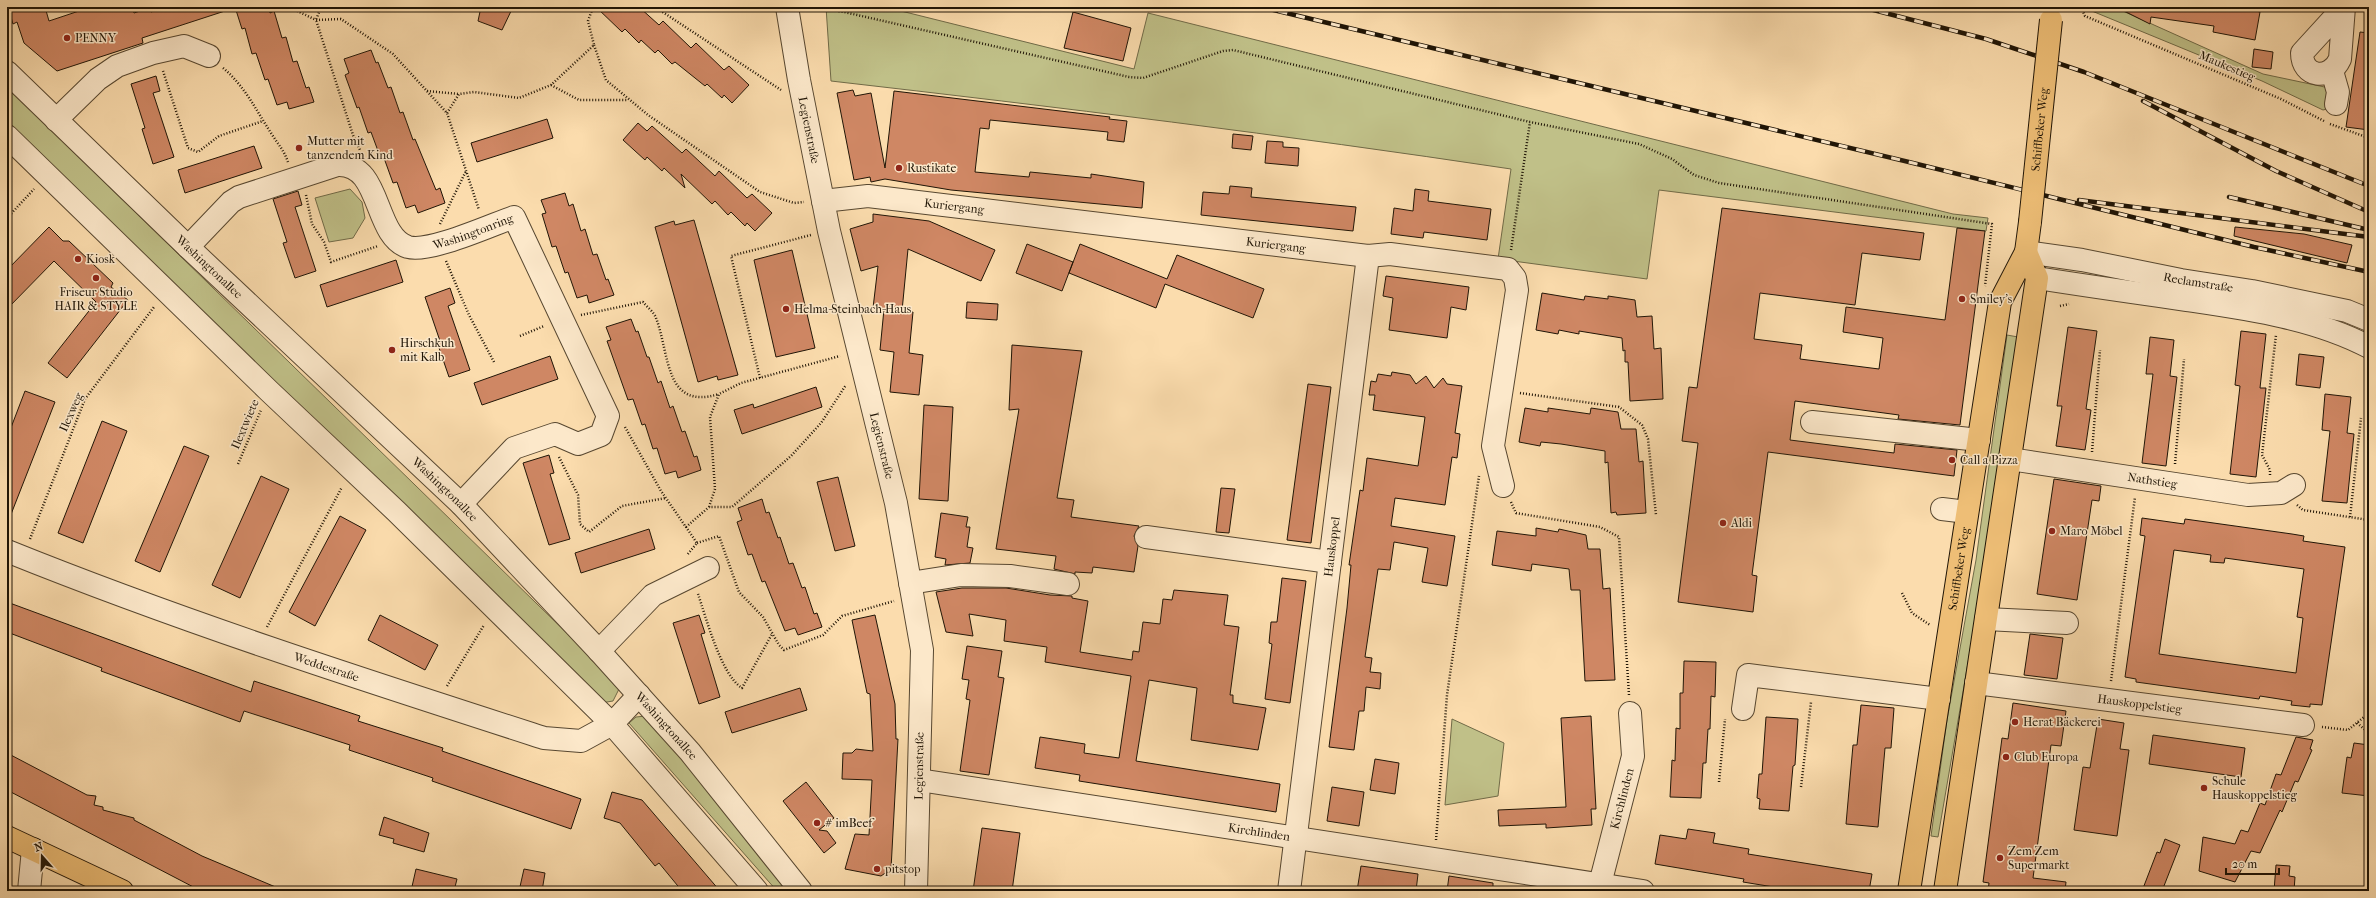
<svg xmlns="http://www.w3.org/2000/svg" width="2376" height="898" viewBox="0 0 2376 898" font-family="'IM FELL French Canon',serif">
  <rect width="100%" height="100%" fill="#fbdcad"/>
  <filter id="stains"><feTurbulence type="fractalNoise" baseFrequency=".005" numOctaves="4"/><feColorMatrix values="0 0 0 0 .2 0 0 0 0 .09 0 0 0 0 .02 0 0 0 .5 -.17"/></filter>
  <radialGradient id="worn" r=".72"><stop offset=".6" stop-color="#630" stop-opacity="0"/><stop offset="1" stop-color="#630" stop-opacity=".3"/></radialGradient>
  <path fill="#c0c088" stroke="#706a47" d="M826,7H885L1134,69L1148,13L1953,214L1988,218L1986,231L1659,190L1647,279L1498,259L1511,169C1285,135 1058,107 831,81Z
    M2087,7H2114L2263,74L2334,89L2331,108L2323,110L2262,81L2087,9Z
    M7,87L618,683L620,687L613,701L601,703L497,597L7,124Z
    M350,189L362,202L365,218L353,238L329,242L315,198Z
    M2007,335L2018,337L1986,558L1938,837L1931,836L1947,720L1976,560Z
    M646,716L653,720L791,891H777L629,723L636,717Z
    M1452,719L1504,743L1498,796L1445,805Z"/>
  <path fill="#cf8764" stroke="#201506" fill-rule="evenodd" d="M8,7H45L49,21L91,7H132L134,13L149,8L151,12L167,7H227L228,10L142,38L143,43L57,71L24,43L17,22L13,24Z
    M235,7H268L270,13L274,11L282,38L286,37L293,62L297,61L306,88L309,87L314,102L289,109L287,102L277,105L268,79L265,80L256,53L252,54L245,28L242,29Z
    M481,7H513L502,30L478,21Z
    M596,7H639L659,25L663,21L691,48L696,43L724,70L729,66L749,85L732,103L724,95L722,98L707,84L705,86L675,62L672,64L658,50L655,53L641,40L639,43L625,29L622,32Z
    M2116,7H2239L2260,12L2255,40L2213,32L2214,26L2151,17L2150,24Z
    M1073,12L1131,28L1123,61L1064,48Z
    M2360,32L2369,33V130L2346,127Z
    M2254,49L2273,52L2271,69L2252,67Z
    M371,50L376,63L378,62L388,88L391,87L400,113L403,112L413,140L415,139L436,190L440,188L445,203L418,213L415,205L406,208L397,182L393,183L384,158L381,159L371,132L368,133L359,107L357,108L345,75L349,73L344,59Z
    M156,76L160,91L153,93L174,157L153,164L142,129L145,128L131,84Z
    M853,90L855,96L871,93L885,168L894,91L1110,117L1109,119L1127,121L1124,142L1107,140L1108,132L990,120L989,129L980,128L975,172L1029,177L1030,172L1091,178V174L1144,182L1142,208L951,190L885,179L871,182L870,177L854,180L837,93Z
    M547,119L553,138L477,162L471,143Z
    M638,123L647,131L652,126L682,153L686,149L715,176L719,171L747,198L752,194L772,213L755,231L747,223L745,226L731,212L728,215L715,201L712,204L681,174L685,188L664,168L662,171L647,157L645,160L623,140Z
    M1233,134L1253,136L1251,150L1232,148Z
    M1267,141L1283,142V147L1299,148L1298,166L1265,163Z
    M254,146L262,168L185,193L178,170Z
    M1230,186L1252,188L1251,197L1356,207L1353,231L1201,215L1203,192L1229,194Z
    M1415,189L1429,191L1428,201L1491,209L1487,240L1424,232L1423,238L1391,234L1394,208L1413,211Z
    M298,191L302,205L295,207L316,271L295,278L283,243L287,242L273,199Z
    M565,193L569,206L573,204L581,231L585,229L593,255L597,254L606,280L608,279L614,295L589,303L587,295L577,298L568,272L565,273L556,246L552,247L542,214L546,213L541,200Z
    M1722,208L1924,233L1920,260L1862,253L1855,305L1760,293L1754,339L1802,345L1800,359L1879,369L1883,338L1843,332L1846,307L1945,320L1957,228L1985,231L1960,425L1898,419L1899,415L1795,401L1790,440L1894,453L1895,444L1957,450L1954,476L1768,452L1752,575L1757,576L1753,612L1678,602L1698,443L1682,441L1689,387L1697,388Z
    M873,214L929,221L995,250L981,281L908,249L902,311L913,312L909,353L923,355L919,395L890,392L894,352L880,350L884,309L873,308L878,266L861,271L850,229L873,222Z
    M694,220L738,375L718,380L717,376L698,382L655,227L674,221L675,225Z
    M49,227L63,241H69L113,283L111,287L128,300L67,378L48,363L96,302L54,261L7,309V270Z
    M2235,227L2304,234L2352,245L2347,263L2234,236Z
    M1027,244L1073,262L1062,291L1016,273Z
    M1080,244L1167,279L1177,255L1264,289L1253,318L1165,284L1156,308L1069,273Z
    M792,250L815,348L776,357L754,260Z
    M396,260L403,282L327,307L320,285Z
    M1386,276L1469,287L1466,310L1451,307L1447,338L1389,330L1393,298L1383,296Z
    M450,288L455,303L448,306L470,370L449,377L437,342L440,341L425,297Z
    M1542,293L1584,300L1585,296L1608,299V296L1635,300L1637,317L1652,316L1654,349L1661,348L1663,399L1630,401L1628,362H1625V350L1623,351L1622,338L1579,331V334L1559,330L1558,334L1536,330Z
    M967,302L998,304L997,320L966,318Z
    M631,319L636,332L638,331L647,357H649L658,383L661,381L670,408L673,406L682,432L685,431L694,457L697,456L701,470L678,478L676,471L665,474L657,448L653,449L645,424L642,425L633,399L628,400L607,341L611,340L606,327Z
    M2068,327L2097,331L2086,409L2091,410L2085,450L2056,446L2062,406H2057Z
    M2241,331L2266,334L2260,388H2266L2256,477L2230,474L2240,386L2235,385Z
    M2150,337L2174,340L2170,376L2177,377L2166,466L2142,463L2153,374H2146Z
    M1012,345L1082,351L1057,498L1074,500L1071,517L1139,526L1134,536L1138,546L1134,572L1093,567L1092,573L1075,572V574L1054,569L1056,556L996,549L1019,409L1009,410Z
    M2299,354L2324,357L2320,388L2296,385Z
    M550,356L558,379L482,405L474,383Z
    M1392,372L1410,375L1416,384L1426,376L1434,388L1443,378L1447,384L1462,386L1455,433L1460,434L1457,458L1452,457L1445,505L1395,498L1391,526L1455,536L1447,586L1422,582L1428,548L1394,542L1390,570L1378,569L1365,657L1372,658L1370,672L1381,673L1380,689L1366,687L1364,711H1359L1354,750L1329,747L1347,608L1351,565H1349L1360,490L1363,491L1367,458L1418,466L1425,417L1373,410L1375,395H1369L1371,381L1376,382L1378,374L1391,376Z
    M1308,384L1331,387L1311,543L1287,540Z
    M816,387L822,407L742,434L734,410L753,404L754,408Z
    M25,391L55,402L8,522L7,438Z
    M2325,394L2351,397L2347,433L2354,434L2347,503L2322,501L2330,431L2322,430Z
    M924,405L953,407L948,501L919,499Z
    M1525,408L1548,412V408L1590,414L1591,408L1618,412L1621,429H1636L1639,462L1643,461L1646,513L1617,515L1616,512L1611,513L1608,462L1605,463V451L1561,444L1541,442L1540,446L1519,442Z
    M102,421L127,431L83,543L58,533Z
    M184,446L209,456L160,572L135,561Z
    M549,455L554,473L550,474L570,539L549,545L523,463Z
    M261,476L289,489L240,598L212,585Z
    M838,477L855,546L835,551L817,482Z
    M2054,479L2101,486L2099,501L2092,500L2077,600L2037,594Z
    M1221,488L1235,489L1229,533L1216,532Z
    M762,499L766,513L769,512L778,538L780,537L789,564L793,563L802,588L805,587L814,614L817,613L822,627L798,635L795,628L785,631L765,581L762,582L752,554L748,555L737,522L742,520L738,508Z
    M941,513L968,517L966,527H970L967,547L973,548L970,563L945,565L946,559L935,557Z
    M340,516L366,530L315,626L289,612Z
    M2142,518L2184,524L2185,519L2292,534L2304,536L2303,541L2345,547L2322,705L2310,704V707L2291,705L2292,701L2260,696L2259,699L2136,682V679L2125,677L2145,536L2140,535ZM2174,550L2211,555L2210,562L2224,563L2225,558L2304,569L2297,617L2303,618L2296,673L2159,654Z
    M1536,528L1558,532L1559,529L1586,535L1588,549H1600L1603,589L1610,588L1615,680L1585,681L1580,590H1571L1569,569L1532,564L1531,571L1492,565L1497,531L1536,536Z
    M649,529L655,549L581,573L575,553Z
    M1282,578L1306,581L1290,703L1265,699L1272,644L1269,643L1271,622H1277Z
    M962,588H1006L1050,595L1072,596V598L1088,601L1080,652L1132,660L1133,651L1139,652L1143,622L1160,624L1163,599L1172,600L1174,590L1228,595L1224,625L1239,627L1230,695H1233V703L1266,708L1258,750L1191,740L1197,688L1149,680L1136,761L1280,784L1276,812L1079,781L1080,775L1035,768L1040,737L1085,744L1084,753L1119,758L1131,676L1045,662L1047,647L1004,641L1006,620L969,614L973,636L946,632L936,592Z
    M7,602L251,692L254,681L360,716L358,721L443,748L442,751L581,799L571,829L432,781L433,778L349,750L350,745L244,711L240,722L101,671L102,668L7,632Z
    M380,615L438,645L425,670L368,640Z
    M699,615L705,633L701,634L720,697L699,704L673,623Z
    M875,615L895,704L896,739H898L891,869L881,876L845,869L855,834L869,835L872,780L842,779L843,753H852L856,749L873,751L870,694L867,693L852,620Z
    M2030,634L2063,638L2057,679L2024,675Z
    M967,646L1002,651L998,677L1004,678L989,775L960,771L970,700L966,699L969,680L962,679Z
    M1684,661L1716,662L1715,697L1711,696L1710,729H1708L1706,763H1703L1701,798L1670,797L1672,760L1675,761L1676,728L1680,729V693H1683Z
    M800,688L807,710L732,733L725,712Z
    M2013,703L2066,711L2061,746L2051,745L2033,878L2066,882L2065,891H1988L1989,883L1983,882L2002,738L2008,739Z
    M1861,705L1894,708L1891,748H1885L1878,827L1846,824L1853,745H1857Z
    M1591,716L1596,809H1591L1592,825L1546,828V824L1499,826L1498,810L1566,807L1561,718Z
    M1766,717L1798,719L1795,765L1793,766L1789,811L1759,809L1760,799L1757,798L1759,774H1762Z
    M2098,719L2124,723L2120,749L2129,750L2117,836L2074,830L2083,767L2090,768Z
    M2153,735L2245,748L2241,777L2149,764Z
    M2296,737L2313,740L2310,749L2312,750L2298,782L2295,781L2282,812L2280,810L2260,853L2251,851L2235,882L2199,871L2203,837L2235,844L2241,830L2248,832L2260,803L2265,805L2276,774L2281,775Z
    M2354,743L2369,745V796L2342,793L2347,757L2351,758Z
    M7,753L87,795L96,796L94,805L103,807V810L134,818V820L202,856L285,891H201L7,790Z
    M1375,759L1399,763L1395,794L1370,790Z
    M806,782L834,818L819,830L827,831L836,843L824,853L783,801Z
    M1332,787L1364,792L1359,826L1327,821Z
    M612,792L642,800L720,891H682L659,863L655,866L620,823L604,818Z
    M384,817L429,833L424,852L393,843L394,839L379,835Z
    M982,828L1020,833L1012,891H973Z
    M1688,829L1715,833L1713,843L1749,849L1748,854L1872,874L1869,891H1798L1743,882L1744,879L1655,864L1660,835L1686,839Z
    M2165,839L2180,845L2162,891H2142L2157,852L2160,853Z
    M2276,865L2290,866L2289,876L2295,877L2294,891H2274Z
    M1361,866L1418,874L1416,891H1357Z
    M416,869L457,879L454,891H411Z
    M524,869L545,873L542,891H519Z
    M1449,876L1493,883V891H1447Z"/>
  <g fill="none" stroke-linecap="round" stroke-linejoin="round">
    <g stroke="#574730" stroke-width="24">
      <g id="minor">
        <path id="s1" d="M787,7L799,80L829,231L896,503L922,650L916,891"/>
        <path d="M2344,7L2302,53C2302,78 2330,81 2340,59L2344,7"/>
        <path d="M2332,71L2338,92L2336,104"/>
        <path id="s2" d="M7,72L188,247L461,504L599,651L690,752L801,891"/>
        <path d="M56,120L98,79L117,66L153,53L184,46L209,56"/>
        <path d="M7,136L269,391L396,511L612,724L757,891"/>
        <path id="s3" d="M823,201L868,196L1368,256L1390,254L1508,269L1515,278L1517,290L1493,446L1503,486"/>
        <path id="s4" d="M188,247L231,202L239,197L337,165C382,162 373,236 408,247C430,253 491,225 514,217L608,416L601,435L578,444L555,434L514,448L461,504"/>
        <path id="s5" d="M2026,252L2082,260L2181,280L2252,291L2347,311L2369,320"/>
        <path d="M2037,278C2087,286 2137,293 2187,300C2248,309 2314,318 2369,347"/>
        <path d="M1812,422L1979,440"/>
        <path id="s6" d="M2010,459L2248,495L2281,493L2294,485"/>
        <path d="M1942,509L1967,512"/>
        <path d="M1146,537L1330,562"/>
        <path id="s7" d="M7,551C183,622 364,680 544,738L581,741L612,724L639,695"/>
        <path d="M910,583L961,575L1010,576L1068,584"/>
        <path d="M1986,619L2067,623"/>
        <path d="M599,651L653,595L708,568"/>
        <path id="s8" d="M1976,683L2303,725"/>
        <path d="M1743,709L1748,675L1939,699"/>
        <path id="s9" d="M919,780L1643,891"/>
        <path id="s10" d="M1600,884L1633,756L1630,713"/>
        <path d="M29,891L33,849"/>
        <path id="s11" d="M1289,891L1368,256"/>
      </g>
    </g>
    <g stroke="#201506" stroke-width="24">
      <g id="major">
        <path d="M7,837L122,891"/>
        <path id="s12" d="M1909,891L2000,302L2026,252L2030,222"/>
        <path d="M1945,891L2037,278L2026,252"/>
      </g>
    </g>
    <path stroke="#201506" stroke-width="2.5" stroke-dasharray="1 2" stroke-linecap="butt" d="M289,7L316,20L341,19L393,54L447,113L479,210
      M321,7L316,20L353,135L360,150
      M655,7L781,90
      M812,7L844,12L1129,77L1143,78L1223,51L1233,50L1530,122L1639,144L1672,159L1694,175L1719,183L1992,224L1985,286
      M2081,7L2085,16L2281,99L2324,121
      M594,45L606,80L648,115L760,192L794,203L804,202
      M223,68C244,85 256,110 271,133C277,143 284,150 288,162
      M163,71L188,148L198,152L219,136L263,121
      M551,85L579,100H628
      M427,91L459,94
      M447,113L459,94L474,92L519,98L551,85L594,45L588,21L593,7
      M2330,124L2369,138
      M306,195L312,224L324,242L331,262L378,246
      M7,218L34,189
      M440,224L466,171
      M1511,250L1530,122
      M446,261L469,315L494,362
      M2060,306L2069,304
      M581,315L643,302C647,307 654,312 656,318C670,354 664,411 719,394
      M520,336L544,326
      M760,378L731,256L811,235
      M1520,393L1619,407L1642,425L1648,439L1656,515
      M625,427L661,491L697,543L687,555
      M2092,452L2100,350
      M559,457L578,495L580,524L589,532L622,506L666,498
      M238,464L261,410
      M2175,464L2184,359
      M2270,475V470L2262,455L2276,335
      M1511,502L1516,513L1600,527L1619,537L1629,695
      M2297,505L2303,510L2369,520
      M709,507L715,489L710,417L719,394L741,383L840,356
      M2350,517L2361,418
      M686,527L709,507H732L791,456L821,423L846,385
      M30,539L85,399L154,307
      M697,543L719,536L739,592L763,617L779,645L784,650L823,635L842,616L894,601
      M1902,593L1912,613L1930,625
      M698,594C706,617 721,675 742,688L772,634
      M267,627L342,487
      M2111,681L2135,497
      M447,686L484,625
      M2357,723L2369,733
      M2322,727L2348,730L2369,713
      M1719,782L1725,719
      M1801,787L1811,702
      M1436,840L1447,695L1479,476"/>
    <use href="#minor" stroke="#fce8ca" stroke-width="22"/>
    <use href="#major" stroke="#eebe76" stroke-width="22"/>
    <g stroke="#201506" stroke-width="4.5">
      <path id="rail" d="M1261,7L1913,163L2254,247L2369,272
        M1862,7L1986,39L2084,72L2369,186
        M2143,101L2276,171L2369,212
        M2229,197L2369,230
        M2079,200L2369,237"/>
    </g>
    <use href="#rail" stroke="#fce8ca" stroke-width="3" stroke-dasharray="9" stroke-linecap="butt"/>
    <g stroke="#201506" stroke-width="24" stroke-linecap="butt">
      <g id="major-bridge">
        <path id="s13" d="M2030,222L2051,20"/>
      </g>
    </g>
    <use href="#major-bridge" stroke="#eebe76" stroke-width="22"/>
  </g>
  <g fill="#8f2418" stroke="#fce8ca" stroke-width="1.5">
    <circle cx="67" cy="38" r="4"/>
    <circle cx="299" cy="148" r="4"/>
    <circle cx="899" cy="168" r="4"/>
    <circle cx="78" cy="259" r="4"/>
    <circle cx="96" cy="278" r="4"/>
    <circle cx="1962" cy="299" r="4"/>
    <circle cx="786" cy="309" r="4"/>
    <circle cx="392" cy="350" r="4"/>
    <circle cx="1952" cy="460" r="4"/>
    <circle cx="1723" cy="523" r="4"/>
    <circle cx="2052" cy="531" r="4"/>
    <circle cx="2015" cy="722" r="4"/>
    <circle cx="2006" cy="757" r="4"/>
    <circle cx="2204" cy="788" r="4"/>
    <circle cx="817" cy="823" r="4"/>
    <circle cx="2000" cy="858" r="4"/>
    <circle cx="877" cy="869" r="4"/>
  </g>
  <g text-anchor="middle" stroke-width="3" stroke-linejoin="round" paint-order="stroke">
    <g font-size="12" fill="#201506" stroke="#fce8ca" text-anchor="start">
      <text x="75" y="42">PENNY</text>
      <text x="307" y="145">Mutter mit<tspan x="307" dy="14">tanzendem Kind</tspan></text>
      <text x="907" y="172">Rustikate</text>
      <text x="86" y="263">Kiosk</text>
      <text x="96" y="296" text-anchor="middle">Friseur Studio<tspan x="96" dy="14">HAIR &amp; STYLE</tspan></text>
      <text x="1970" y="303">Smiley's</text>
      <text x="794" y="313">Helma-Steinbach-Haus</text>
      <text x="400" y="347">Hirschkuh<tspan x="400" dy="14">mit Kalb</tspan></text>
      <text x="1960" y="464">Call a Pizza</text>
      <text x="1731" y="527">Aldi</text>
      <text x="2060" y="535">Maro Möbel</text>
      <text x="2023" y="726">Herat Bäckerei</text>
      <text x="2014" y="761">Club Europa</text>
      <text x="2212" y="785">Schule<tspan x="2212" dy="14">Hauskoppelstieg</tspan></text>
      <text x="825" y="827"># imBeef</text>
      <text x="2008" y="855">Zem Zem<tspan x="2008" dy="14">Supermarkt</tspan></text>
      <text x="885" y="873">pitstop</text>
    </g>
    <g font-size="12" fill="#201506" stroke="#fce8ca">
      <text transform="translate(2227 66) rotate(23)" y="4">Maukestieg</text>
      <text dy="4" stroke="none"><textPath href="#s13" startOffset="93">Schiffbeker Weg</textPath></text>
      <text dy="4" stroke="none"><textPath href="#s1" startOffset="125">Legienstraße</textPath></text>
      <text dy="4" stroke="none"><textPath href="#s3" startOffset="132">Kuriergang</textPath></text>
      <text dy="4" stroke="none"><textPath href="#s4" startOffset="358">Washingtonring</textPath></text>
      <text dy="4" stroke="none"><textPath href="#s3" startOffset="456">Kuriergang</textPath></text>
      <text dy="4" stroke="none"><textPath href="#s2" startOffset="281">Washingtonallee</textPath></text>
      <text dy="4" stroke="none"><textPath href="#s5" startOffset="175">Reclamstraße</textPath></text>
      <text transform="translate(71 412) rotate(-66)" y="4">Ilexweg</text>
      <text transform="translate(245 424) rotate(-67)" y="4">Ilextwiete</text>
      <text dy="4" stroke="none"><textPath href="#s1" startOffset="449">Legienstraße</textPath></text>
      <text dy="4" stroke="none"><textPath href="#s6" startOffset="144">Nathstieg</textPath></text>
      <text dy="4" stroke="none"><textPath href="#s2" startOffset="605">Washingtonallee</textPath></text>
      <text dy="4" stroke="none"><textPath href="#s11" startOffset="347">Hauskoppel</textPath></text>
      <text dy="4" stroke="none"><textPath href="#s12" startOffset="326">Schiffbeker Weg</textPath></text>
      <text dy="4" stroke="none"><textPath href="#s7" startOffset="340">Weddestraße</textPath></text>
      <text dy="4" stroke="none"><textPath href="#s8" startOffset="165">Hauskoppelstieg</textPath></text>
      <text dy="4" stroke="none"><textPath href="#s2" startOffset="929">Washingtonallee</textPath></text>
      <text transform="translate(919 766) rotate(-89)" y="4">Legienstraße</text>
      <text dy="4" stroke="none"><textPath href="#s10" startOffset="88">Kirchlinden</textPath></text>
      <text dy="4" stroke="none"><textPath href="#s9" startOffset="344">Kirchlinden</textPath></text>
    </g>
  </g>
  <rect width="2376" height="898" fill="none" stroke="#fbdcad" stroke-width="24"/>
  <rect x="8" y="8" width="2360" height="882" fill="none" stroke="#201506" stroke-width="2"/>
  <rect x="12" y="12" width="2352" height="874" fill="none" stroke="#201506"/>
  <g transform="translate(42 856) rotate(340)" stroke="#fce8ca" stroke-width="3" paint-order="stroke">
  <path d="M0-3L7 15L0 10L-7 15Z" fill="#201506"/>
  <text y="-6" font-size="11" font-weight="bold" text-anchor="middle" fill="#201506">N</text>
  </g>
  <path d="M2226 868v6h53v-6" fill="none" stroke="#201506" stroke-width="2"/>
  <text x="2232" y="868" font-size="12" fill="#201506" stroke="#fce8ca" stroke-width="3" paint-order="stroke">20 m</text>
  <rect width="100%" height="100%" filter="url(#stains)"/>
  <rect width="100%" height="100%" fill="url(#worn)"/>
</svg>
